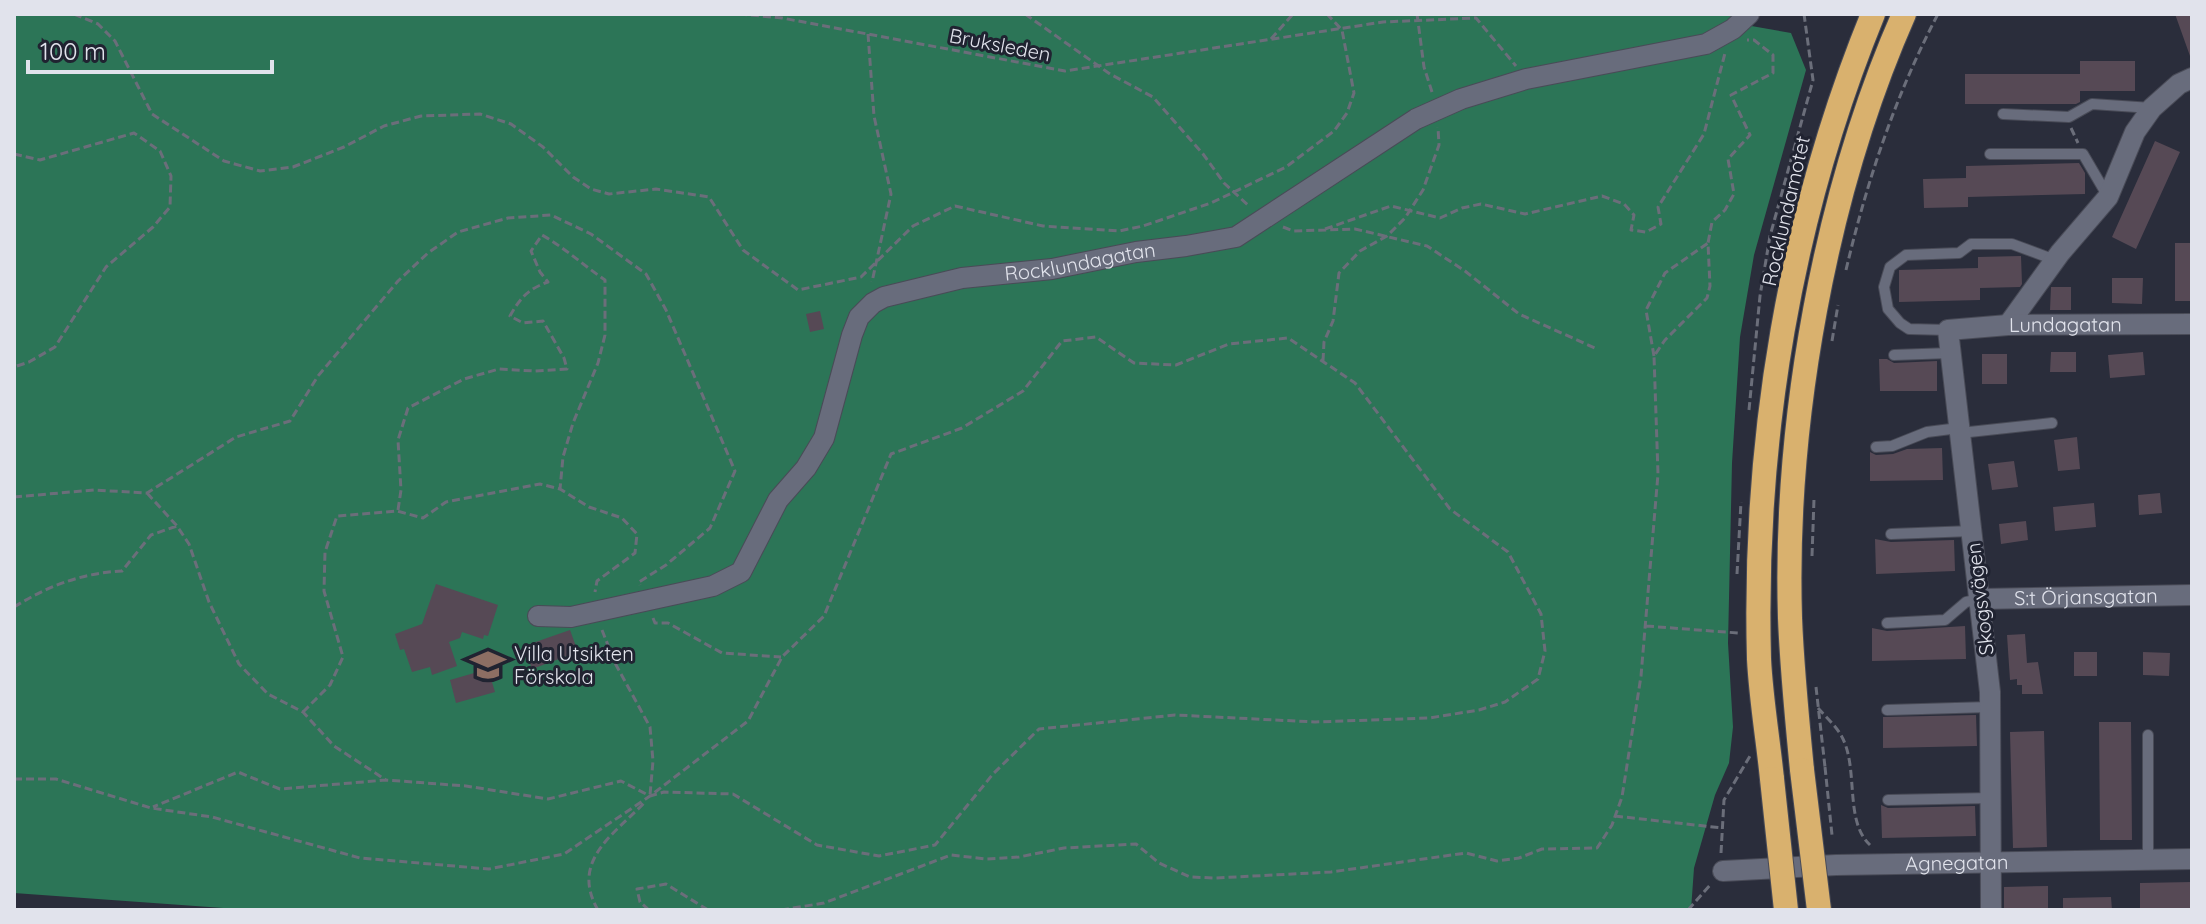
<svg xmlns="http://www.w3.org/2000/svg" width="2206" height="924" viewBox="0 0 2206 924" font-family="Quicksand,sans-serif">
  <rect width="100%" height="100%" fill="#2a2d3b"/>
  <path fill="#2c7557" d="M14,14H1746L1740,24L1791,33L1806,70L1754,255L1740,337L1732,463L1728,643L1733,727L1729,763L1715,795L1694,868L1691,910H251L14,893Z"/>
  <path fill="#564955" d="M2175,14H2192V56H2190Z
    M2080,61H2135V91H2080V102L2076,104H1965V74H2080Z
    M2155,141L2180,152L2136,249L2112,237Z
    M2079,163L2085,173V194L1968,197V207L1924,208L1923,179L1966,178V166Z
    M2175,243H2192V301H2175Z
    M2021,256L2022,284L2020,287L1980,288V300L1899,302V270L1978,268V257Z
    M2112,278H2143L2142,304L2112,303Z
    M2051,287H2071V310H2050Z
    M820,311L824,329L810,332L806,314Z
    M2051,352H2076V372H2050Z
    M2143,352L2145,375L2110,378L2108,355Z
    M1982,354H2007V384H1982Z
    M1879,359H1887L1894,363L1937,361V391H1880Z
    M2077,437L2080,469L2058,471L2054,440Z
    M1942,448L1943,480L1870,481V452L1876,455L1893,454L1907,449Z
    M2014,461L2018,487L1992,490L1988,464Z
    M2160,493L2162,513L2139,515L2138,495Z
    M2094,503L2096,527L2055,531L2053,507Z
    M2026,521L2028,540L2001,544L1999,524Z
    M1875,539L1891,542L1954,540L1955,571L1876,574Z
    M436,584L498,605L488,636L484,635L483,639L462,632L460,638L449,642L457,666L432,675L430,667L412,672L404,649L400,650L395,634L422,624Z
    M1965,626L1966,659L1872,661V628L1887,631Z
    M570,630L578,652L532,669L524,646Z
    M2025,634L2027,663L2038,662L2043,694H2022V685H2017V679L2010,680L2007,635Z
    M2074,652H2097V676H2074Z
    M2143,652L2170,653L2169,676L2143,675Z
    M488,669L495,692L456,703L450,680Z
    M1976,715L1977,746L1883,748V717Z
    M2099,722H2131L2132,840H2100Z
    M2044,731L2047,847L2013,848L2010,732Z
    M1881,805L1888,808L1975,806L1976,836L1882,838Z
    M2192,882V909L2140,910V883Z
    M2048,886V910H2004V887Z
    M2111,897L2112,910H2063V898Z"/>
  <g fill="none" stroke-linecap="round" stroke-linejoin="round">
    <g stroke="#494b57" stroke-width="12">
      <path id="service" d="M2003,114L2069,117L2092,104L2152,108
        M1990,154H2083L2107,195
        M1948,330L1909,329L1900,323L1888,309L1884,287L1890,267L1906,255L1959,253L1971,244H2012L2055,260
        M1894,355L1950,353
        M1960,433L2052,423
        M1876,447L1892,446L1927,432L1959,428
        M1891,534L1972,531
        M1887,623L1945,620L1966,602L1980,599
        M1887,710L1990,707
        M2148,735V860
        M1888,800L1991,798"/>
    </g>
    <g stroke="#494b57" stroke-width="22">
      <g id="minor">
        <path d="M2008,325L2060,253L2108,197L2135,132L2152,108L2179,84L2192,78"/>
        <path id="s1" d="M1980,599L2192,595"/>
        <path id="s2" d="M538,616L571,617L713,586L741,572L778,500L806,468L824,438L852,335L859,317L873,303L884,297L962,278L1052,269L1136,252L1186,246L1236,237L1416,119L1461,99L1526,79L1706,44L1733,29L1749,14"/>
        <path id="s3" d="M1723,871L1836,865L2192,859"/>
        <path id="s4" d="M1991,910L1990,692L1948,330L2008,325L2192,324"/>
      </g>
    </g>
    <g stroke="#494b57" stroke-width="26">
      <path id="motorway" d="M1802,770C1797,719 1792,669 1790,618C1784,422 1825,193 1904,14
        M1772,779C1768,739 1761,699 1759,659C1753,440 1790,217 1873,14"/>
    </g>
    <path stroke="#6b6e7a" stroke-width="3" stroke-dasharray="8 4" stroke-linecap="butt" d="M74,14L98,24L115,41L152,114L224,161L260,171L293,167L344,147L384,126L421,116L480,114L511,124L543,147L573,177L591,189L609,194L656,189L709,197L743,250L798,290L861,277L913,226L955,206L1043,226L1119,231L1143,226L1211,203L1286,167L1334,131L1347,113L1354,93L1342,30L1327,14
      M739,14L782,18L1065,71L1383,22L1476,18L1516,66
      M1025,14L1110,74L1153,97L1203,154L1224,183L1250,207
      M1417,14L1424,67L1432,92
      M868,34L874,116L891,194L872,282
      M1271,39L1293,14
      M2071,128L2078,143
      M14,154L40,160L134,133L160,151L171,176L170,207L153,227L106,267L55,347L29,362L14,367
      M1283,227L1293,231L1355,229L1427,246L1465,271L1519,314L1595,348
      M1325,229L1391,206L1440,218L1462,208L1481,204L1525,214L1602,196L1624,204L1634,215L1631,230L1646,232L1661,224L1658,207L1704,134L1725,53
      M1846,270C1867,181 1895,96 1938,14
      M1832,341L1838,305
      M1654,356L1646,310L1665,273L1708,243
      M1323,361L1324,342L1333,321L1339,273L1360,251L1387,236L1405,218L1423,190L1439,145L1438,127
      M1749,410L1760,296L1770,236L1813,80L1804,14
      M147,493L177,526L189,544L209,602L239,664L268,694L303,712L334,746L386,780L280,789L238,772L153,807
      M14,497L94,490L147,493L236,437L290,421L318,376L398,281L428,253L458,232L508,218L551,215L591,234L646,274L666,310L735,471L710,528L666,565L639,582L640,585
      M398,510L401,490L398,440L408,408L464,379L499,369L534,371L567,369L564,358L543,321L523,323L510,316C520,298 528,289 548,282L540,272L531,251L542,235C565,248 583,265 605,280V335L598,363L573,423L563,457L560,489
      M1812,556L1814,499
      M1737,574L1741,502
      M14,607C48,586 82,573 122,571L151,535L177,526
      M653,618L655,623H668L722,653L781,657
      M1646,626L1738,633
      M602,630L615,663L650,727L653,761L650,795
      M1816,687L1825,767
      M1818,708C1826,717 1837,727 1842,737C1859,769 1844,821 1870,845
      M303,712L330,685L343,657L324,591L325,552L337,516L397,511L423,518L446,502L540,484L560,489L589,507L622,518L637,534L635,553L597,581L595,592
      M14,779H56L151,808L212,817L360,858L489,869L564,854L650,796L748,721L782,657L824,616L891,454L962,428L1023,391L1062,341L1096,337L1134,363L1176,365L1229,344L1288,338L1355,383L1450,509L1508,552L1541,614L1545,651L1538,679L1505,702L1479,710L1429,718L1315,722L1175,715L1039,729L993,774L935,845L879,856L817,845L733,794L664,792L650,796L621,781L548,799L466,786L386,780
      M1615,816L1722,828
      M1721,853L1724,800L1750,756
      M598,910C569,860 616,833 646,801
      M649,910L640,902L637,889L666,884L708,910
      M781,910L824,903L951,855L986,859L1019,857L1064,848L1136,844L1159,863L1190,877L1215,878L1331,872L1466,853L1497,861L1519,858L1542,849L1597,848L1612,825L1622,797L1641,676L1658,474L1654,356L1665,340L1707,298L1710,286L1708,243L1712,222L1725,210L1734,194L1728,159L1750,135L1731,95L1773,73V55L1754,40H1747
      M1688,910L1711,884"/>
    <use href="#service" stroke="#686c7c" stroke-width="10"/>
    <use href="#minor" stroke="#686c7c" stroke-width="20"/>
    <use href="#motorway" stroke="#d9b16e" stroke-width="24"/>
    <g stroke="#494b57" stroke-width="26" stroke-linecap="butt">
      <path id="motorway-bridge" d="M1802,770L1819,910
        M1772,779L1786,910"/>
    </g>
    <path stroke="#6b6e7a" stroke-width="3" stroke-dasharray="8 4" stroke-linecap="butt" d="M1825,767L1832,835"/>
    <use href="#motorway-bridge" stroke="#d9b16e" stroke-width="24"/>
  </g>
  <defs>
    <g id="school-bare" transform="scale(2.76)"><path d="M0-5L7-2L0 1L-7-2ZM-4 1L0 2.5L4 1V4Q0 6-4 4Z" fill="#8d6e63" stroke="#202331" stroke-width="2.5" paint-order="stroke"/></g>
  </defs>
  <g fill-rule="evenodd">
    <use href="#school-bare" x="488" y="665"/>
  </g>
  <g text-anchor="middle" stroke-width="6" stroke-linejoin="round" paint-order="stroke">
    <g font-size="20" fill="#e1e3ec" stroke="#202331">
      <text transform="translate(1000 45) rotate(11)" y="7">Bruksleden</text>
      <text transform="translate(1786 211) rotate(-77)" y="7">Rocklundamotet</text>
      <text dy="7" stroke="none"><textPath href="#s2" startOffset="726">Rocklundagatan</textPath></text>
      <text dy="7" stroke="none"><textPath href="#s4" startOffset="700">Lundagatan</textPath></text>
      <text dy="7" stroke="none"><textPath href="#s1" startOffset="106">S:t Örjansgatan</textPath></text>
      <text transform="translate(1980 599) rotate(-97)" y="7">Skogsvägen</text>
      <text dy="7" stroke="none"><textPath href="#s3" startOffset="234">Agnegatan</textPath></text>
    </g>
    <g font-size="20" fill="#e1e3ec" stroke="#202331" text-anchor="start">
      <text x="514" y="661">Villa Utsikten<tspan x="514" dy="23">Förskola</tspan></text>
    </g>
  </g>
  <rect width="2206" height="924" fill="none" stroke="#e1e3ec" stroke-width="32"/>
  <path d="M28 60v12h244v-12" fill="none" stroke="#e1e3ec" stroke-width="4"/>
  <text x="40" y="60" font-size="24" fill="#e1e3ec" stroke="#202331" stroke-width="6" paint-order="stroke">100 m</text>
</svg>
